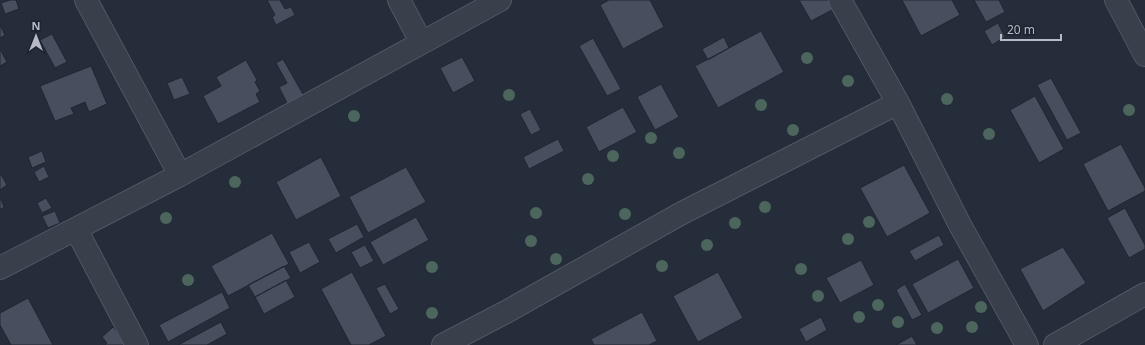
<svg xmlns="http://www.w3.org/2000/svg" width="1145" height="345" viewBox="0 0 1145 345" font-family="'Noto Sans',sans-serif">
  <rect width="100%" height="100%" fill="#252c3a"/>
  <path fill="#474f5e" stroke="#202632" d="M10,0H16L19,9L5,14L1,3Z
    M267,0H280L285,9L291,7L295,15L276,25L272,17L275,15Z
    M609,0H650L664,27L623,49L600,5Z
    M799,0H830L834,9L811,21Z
    M902,0H952L960,15L921,36Z
    M974,0H999L1005,12L986,22Z
    M998,23L1005,37L992,45L984,31Z
    M0,25L5,35L0,38Z
    M761,31L784,72L718,108L695,66Z
    M52,34L67,62L55,68L40,40Z
    M724,37L729,48L708,60L702,49Z
    M593,38L621,89L607,96L579,46Z
    M0,49L7,62L0,66Z
    M462,57L475,81L453,93L440,68Z
    M283,59L304,96L288,105L279,87L287,83L276,63Z
    M246,60L257,80L255,82L260,91L256,94L260,102L218,124L203,96L221,86L216,77Z
    M91,66L107,104L89,112L85,102L71,108L74,114L55,121L40,86Z
    M182,77L190,94L174,100L167,83Z
    M1051,78L1081,133L1067,140L1037,85Z
    M661,84L679,117L655,130L637,97Z
    M1035,96L1064,149L1039,163L1010,110Z
    M623,107L637,132L599,152L586,127Z
    M530,109L541,130L531,135L520,114Z
    M558,139L564,151L529,169L523,157Z
    M1121,144L1145,188V191L1108,211L1083,164Z
    M42,151L46,162L32,168L28,157Z
    M321,157L341,196L296,220L276,182Z
    M904,165L930,213L887,237L860,188Z
    M44,166L49,177L39,182L34,172Z
    M406,167L426,202L368,233L349,197Z
    M0,173L7,185L0,190Z
    M0,196L4,207L0,210Z
    M46,198L52,208L42,213L37,203Z
    M1125,208L1145,245V249L1129,258L1107,218Z
    M55,211L60,223L48,228L42,216Z
    M416,217L429,240L383,265L370,242Z
    M357,224L364,237L336,253L328,239Z
    M272,233L289,264L228,296L211,266Z
    M939,235L944,245L915,261L909,251Z
    M309,242L320,262L300,273L289,252Z
    M365,245L374,261L360,268L351,252Z
    M1063,247L1086,283L1043,311L1020,269Z
    M958,259L974,288L928,313L912,284Z
    M861,260L874,285L840,303L826,278Z
    M284,266L291,278L255,297L248,285Z
    M352,272L386,336L369,345H351L321,289Z
    M718,272L743,318L698,342L673,296Z
    M286,280L295,297L264,314L255,297Z
    M385,284L399,309L390,314L376,288Z
    M905,284L922,315L912,320L896,290Z
    M222,292L230,308L168,342L159,325Z
    M28,298L53,345H11L0,325V313Z
    M642,312L657,341L649,345H594L591,339Z
    M821,317L827,330L806,342L799,329Z
    M221,322L227,334L207,345H178Z
    M113,327L129,345H105L107,343L102,337Z
    M912,336L917,345H896Z"/>
  <g fill="none" stroke-linecap="round" stroke-linejoin="round">
    <g stroke="#515763" stroke-width="24">
      <path id="minor" d="M86,0L180,175
        M399,0L421,42
        M840,0L898,103L960,225L1027,345
        M1116,0L1145,55
        M76,229L137,345
        M0,268L180,175L500,0
        M443,345L506,312L682,213L898,103
        M1055,345L1145,294"/>
    </g>
    <use href="#minor" stroke="#393f4b" stroke-width="22"/>
  </g>
  <g fill="#4d665d">
    <circle cx="807" cy="58" r="6"/>
    <circle cx="848" cy="81" r="6"/>
    <circle cx="509" cy="95" r="6"/>
    <circle cx="947" cy="99" r="6"/>
    <circle cx="761" cy="105" r="6"/>
    <circle cx="1129" cy="110" r="6"/>
    <circle cx="354" cy="116" r="6"/>
    <circle cx="793" cy="130" r="6"/>
    <circle cx="989" cy="134" r="6"/>
    <circle cx="651" cy="138" r="6"/>
    <circle cx="679" cy="153" r="6"/>
    <circle cx="613" cy="156" r="6"/>
    <circle cx="588" cy="179" r="6"/>
    <circle cx="235" cy="182" r="6"/>
    <circle cx="765" cy="207" r="6"/>
    <circle cx="536" cy="213" r="6"/>
    <circle cx="625" cy="214" r="6"/>
    <circle cx="166" cy="218" r="6"/>
    <circle cx="869" cy="222" r="6"/>
    <circle cx="735" cy="223" r="6"/>
    <circle cx="848" cy="239" r="6"/>
    <circle cx="531" cy="241" r="6"/>
    <circle cx="707" cy="245" r="6"/>
    <circle cx="556" cy="259" r="6"/>
    <circle cx="662" cy="266" r="6"/>
    <circle cx="432" cy="267" r="6"/>
    <circle cx="801" cy="269" r="6"/>
    <circle cx="188" cy="280" r="6"/>
    <circle cx="818" cy="296" r="6"/>
    <circle cx="878" cy="305" r="6"/>
    <circle cx="981" cy="307" r="6"/>
    <circle cx="432" cy="313" r="6"/>
    <circle cx="859" cy="317" r="6"/>
    <circle cx="898" cy="322" r="6"/>
    <circle cx="972" cy="327" r="6"/>
    <circle cx="937" cy="328" r="6"/>
  </g>
  <g transform="translate(36 36)" stroke="#1e2430" stroke-width="3" paint-order="stroke">
  <path d="M0-3L7 15L0 10L-7 15Z" fill="#b5bac6"/>
  <text y="-6" font-size="11" font-weight="bold" text-anchor="middle" fill="#b5bac6">N</text>
  </g>
  <path d="M1001 34v6h60v-6" fill="none" stroke="#b5bac6" stroke-width="2"/>
  <text x="1007" y="34" font-size="12" fill="#b5bac6" stroke="#1e2430" stroke-width="3" paint-order="stroke">20 m</text>
</svg>
